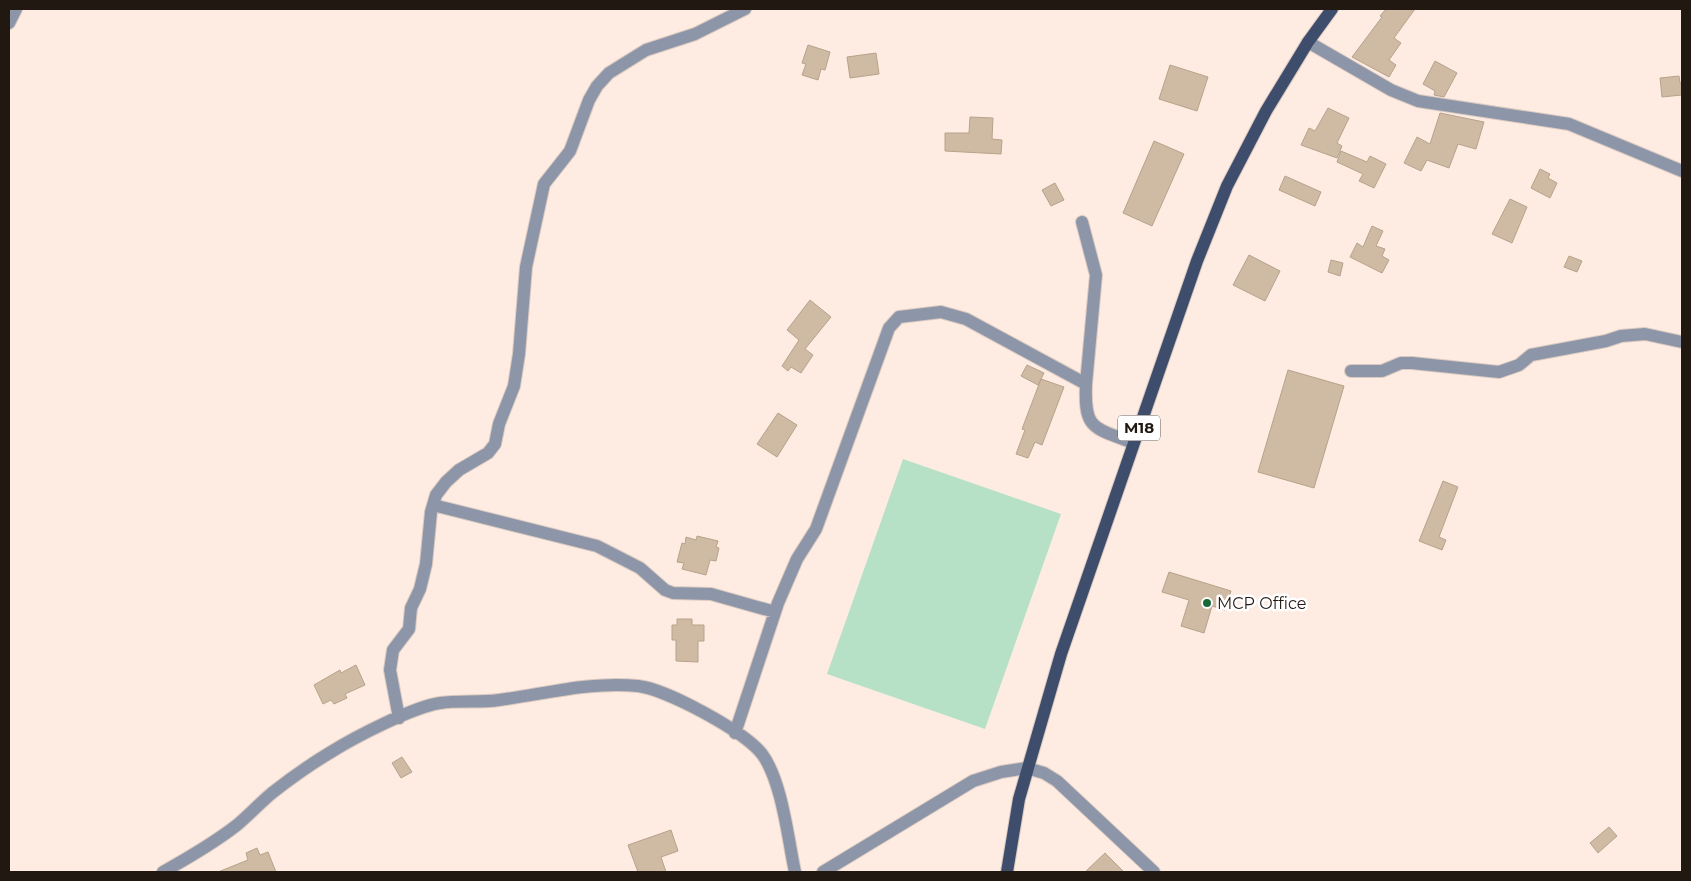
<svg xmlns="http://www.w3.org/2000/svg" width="1691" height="881" viewBox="0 0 1691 881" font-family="Montserrat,sans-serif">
  <rect width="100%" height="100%" fill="#feece2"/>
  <path fill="#b7e1c7" d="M903,459L1061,514L985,729L827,674Z"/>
  <path fill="#cfbaa3" stroke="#b7a28b" d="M1386,9H1415L1394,38L1401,43L1389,60L1396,65L1389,77L1352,57L1382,17L1380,16Z
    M808,45L830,52L825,70L821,69L818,80L802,75L806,64L802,63Z
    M876,53L879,74L850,78L847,57Z
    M1435,61L1457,73L1444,97L1434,95L1435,91L1423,84Z
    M1170,65L1208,77L1197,111L1159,99Z
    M1679,76L1680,83H1682V95L1662,97L1660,78Z
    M1328,108L1349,118L1337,143L1342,146L1337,158L1301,145L1309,128L1315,131Z
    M1440,113L1484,122L1476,149L1458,144L1449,168L1427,160L1421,171L1404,163L1417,137L1430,144Z
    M970,117L993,118L992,139L1002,140L1001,154L945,151V133H969Z
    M1154,141L1184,154L1152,226L1123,213Z
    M1341,151L1367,162L1370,156L1386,164L1374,188L1359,181L1363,174L1337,162Z
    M1540,169L1550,174L1548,178L1557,183L1550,198L1531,188Z
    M1285,176L1321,192L1315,206L1279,190Z
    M1055,183L1064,200L1051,206L1042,190Z
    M1510,199L1527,207L1512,243L1492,234Z
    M1372,226L1383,231L1376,246L1385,249L1382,256L1389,260L1382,273L1350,257L1357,243L1363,247Z
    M1249,255L1280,271L1265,301L1233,285Z
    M1569,256L1582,261L1577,272L1564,267Z
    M1331,260L1343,263L1340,276L1328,272Z
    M810,300L831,317L805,349L813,355L801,373L791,367L788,371L782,366L799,340L787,330Z
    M1027,365L1044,373L1041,379L1064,387L1042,445L1035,442L1028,458L1016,454L1025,430L1022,429L1041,379L1038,385L1021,376Z
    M1288,370L1344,386L1314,488L1258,472Z
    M778,413L797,425L777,457L757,444Z
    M1443,481L1458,487L1439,537L1446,540L1442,550L1419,541Z
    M697,536L718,541L716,547L719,548L716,561L710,560L706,575L682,569L684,563L677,562L682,543L685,544L686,537L696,540Z
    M1169,572L1231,591L1225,610L1212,606L1204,633L1181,626L1189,600L1162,592Z
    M677,619H692V625H704V641H698V662L676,661V640H672V625H677Z
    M356,665L365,685L345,694L347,698L334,704L331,700L323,704L314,685L340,670L341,673Z
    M402,757L412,772L401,778L392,763Z
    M1609,827L1617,836L1598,853L1590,843Z
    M671,830L678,851L661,857L666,872H638L628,845Z
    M257,848L260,855L268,852L276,872H218L248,860L246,853Z
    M1105,853L1124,872H1085Z"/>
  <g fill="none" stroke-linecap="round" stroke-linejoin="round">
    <g stroke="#dbcac1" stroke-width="14">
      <path id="minor" d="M9,23L16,9
        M1308,42L1391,90L1418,101L1569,124L1682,171
        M1082,222L1096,275L1086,384
        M1351,371H1382L1401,363H1412L1499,372L1519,365L1531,355L1606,341L1621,336L1645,334L1682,342
        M433,505L597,546L640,568L665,590L673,593L711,594L775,612
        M399,718L390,670L393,650L409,629L411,608L420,589L426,564L431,512L436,495L446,482L459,470L488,453L495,444L499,424L514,386L519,354L526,267L544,184L570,151L589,100L597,86L609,73L646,50L695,34L745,9
        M735,733L778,603L797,559L816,529L889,328L899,317L941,312L966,319L1086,384C1084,430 1093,427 1133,443
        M163,872C188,858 214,843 237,825C249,815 260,803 272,793C291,778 311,764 331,752C355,737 413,707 440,703C458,700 480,703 499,700C545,694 591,681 638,686C666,689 744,731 762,754C782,781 788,839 795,872
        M823,872L973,781L1001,772L1027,768L1044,773L1057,781L1154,872"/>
    </g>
    <g stroke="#dbcac1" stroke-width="14">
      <path id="major" d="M1007,872L1019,799L1061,654L1197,261L1227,186L1266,111L1308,42L1332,9"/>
    </g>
    <use href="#minor" stroke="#8d96a8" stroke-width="12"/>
    <use href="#major" stroke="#3e4d6b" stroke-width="12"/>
  </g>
  <circle fill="#196837" stroke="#fff" stroke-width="2" cx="1207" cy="603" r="5"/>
  <g text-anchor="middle" stroke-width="5" stroke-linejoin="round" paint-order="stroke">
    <rect fill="#fff" stroke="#645d59" stroke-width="1" x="1118" y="415.5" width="42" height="25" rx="4"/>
    <g font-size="15" font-weight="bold" fill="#221812">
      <text x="1139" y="433">M18</text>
    </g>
    <g font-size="16" fill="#221812" stroke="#fff" text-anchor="start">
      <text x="1217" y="609">MCP Office</text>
    </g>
  </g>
  <rect width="1691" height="881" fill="none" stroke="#221812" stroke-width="20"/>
</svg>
